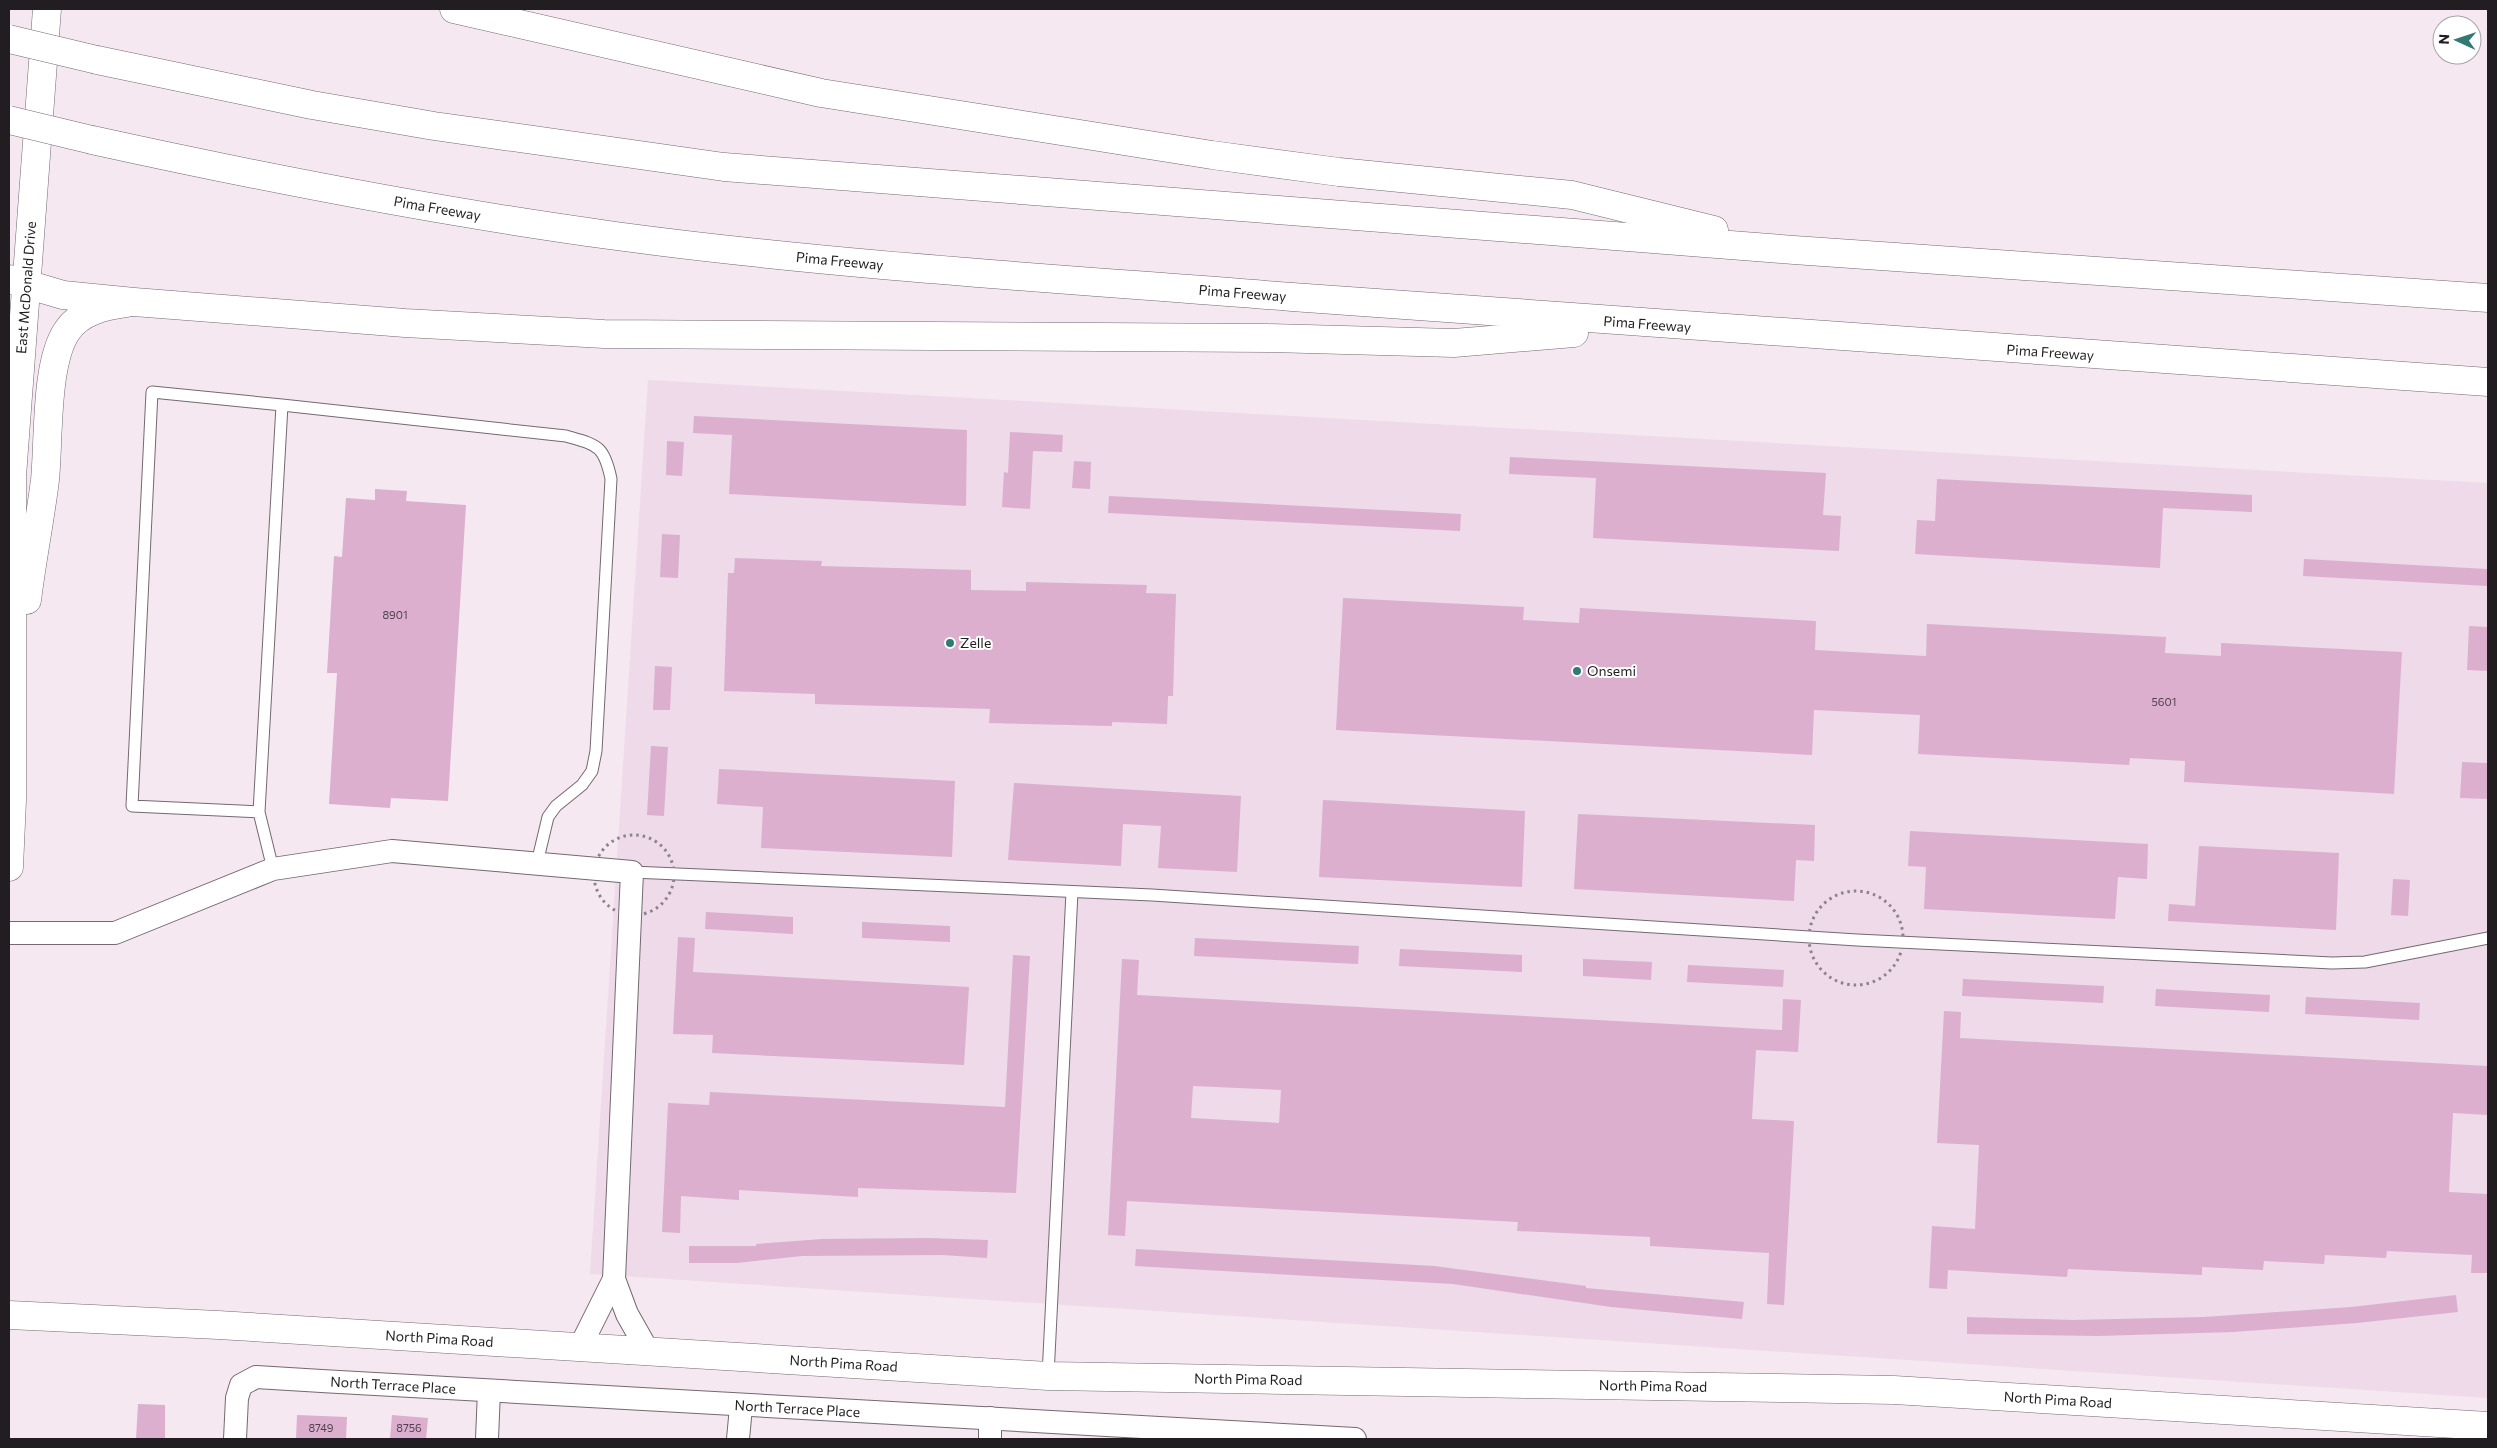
<svg xmlns="http://www.w3.org/2000/svg" width="2497" height="1448" viewBox="0 0 2497 1448" font-family="Commissioner,sans-serif">
  <rect width="100%" height="100%" fill="#f5e8f1"/>
  <path fill="#eedae8" d="M648,380L2488,483V1398L590,1274Z"/>
  <path fill="#dcafcf" fill-rule="evenodd" d="M694,416L967,430L966,506L729,494L732,435L693,433Z
    M1010,432L1063,435L1062,452L1033,451L1030,509L1002,507L1004,472L1008,473Z
    M667,441L684,442L682,476L666,475Z
    M1510,457L1826,473L1823,515L1841,516L1839,551L1593,538L1596,478L1509,474Z
    M1074,461L1091,462L1090,489L1072,488Z
    M1937,479L2252,495V512L2163,508L2160,568L1915,554L1917,520L1935,521Z
    M375,489L407,491L406,501L466,505L448,801L391,798L390,808L329,804L337,673H327L334,556L342,557L346,498L375,500Z
    M1109,496L1461,514L1460,531L1108,513Z
    M662,534L680,535L678,578L660,577Z
    M735,558L822,561L821,566L971,570V590L1026,591V582L1147,585L1146,593L1176,594L1173,696H1168L1167,724L1112,722V726L989,723L990,709L815,704V694L724,691L728,573H734Z
    M2304,559L2487,569V586L2303,576Z
    M1343,598L1524,607L1523,620L1579,623L1580,608L1816,621L1815,650L1926,656L1927,624L2166,637L2165,653L2221,656V643L2402,652L2394,794L2184,782L2185,761L2130,758L2129,765L1918,754L1920,715L1814,710L1812,755L1336,730Z
    M2469,626L2488,627V671L2467,670Z
    M655,666L672,667L670,710H653Z
    M651,746L668,747L664,816L647,815Z
    M2462,762L2488,763V799L2460,798Z
    M719,769L955,781L952,857L761,848L763,807L717,804Z
    M1014,783L1241,796L1237,872L1158,868L1161,826L1123,824L1121,866L1008,860Z
    M1323,800L1525,811L1522,887L1319,877Z
    M1578,814L1815,825L1814,861L1796,860L1794,901L1574,889Z
    M1910,831L2148,844L2147,879L2118,877L2115,919L1924,909L1926,867L1908,866Z
    M2199,846L2339,853L2336,930L2168,921L2169,904L2195,906Z
    M2393,879L2410,880L2408,916L2391,915Z
    M706,912L793,917V934L705,929Z
    M862,922L950,926V942L862,938Z
    M678,937L695,938L693,972L969,987L964,1065L712,1053L713,1035L673,1034Z
    M1195,938L1359,946L1358,964L1194,956Z
    M1400,949L1522,955V972L1399,966Z
    M1013,955L1030,956L1016,1193L858,1188V1197L739,1190V1200L681,1196L680,1233L662,1232L668,1103L709,1105L710,1092L1005,1107Z
    M1122,959L1139,960L1137,995L1782,1030L1783,999L1801,1000L1798,1052L1756,1050L1752,1119L1794,1121L1784,1305L1767,1304L1769,1253L1650,1246V1237L1517,1231L1518,1222L1127,1201L1125,1236L1108,1235ZM1193,1086L1281,1090L1279,1123L1191,1118Z
    M1583,959L1652,962L1651,980L1583,976Z
    M1688,965L1784,970L1783,987L1687,982Z
    M1963,979L2104,986L2103,1003L1962,996Z
    M2156,989L2270,995L2269,1012L2155,1006Z
    M2306,997L2420,1003L2419,1020L2305,1014Z
    M1944,1011L1961,1012L1960,1038L2488,1066V1115L2453,1113L2449,1192L2488,1194V1273H2471L2472,1255L2387,1251L2386,1258L2325,1255L2324,1264L2264,1261L2263,1270L2202,1267V1275L2068,1269L2067,1277L1948,1270L1947,1289L1929,1288L1932,1226L1975,1229L1979,1145L1937,1143Z
    M928,1238L988,1240L987,1258L942,1255L802,1256L737,1263H689V1246H756V1244L822,1239Z
    M1136,1249L1434,1266L1586,1286V1288L1744,1302L1742,1319L1611,1307L1453,1284L1135,1266Z
    M2456,1295L2458,1312L2357,1323L2233,1332L2098,1336L1967,1334V1317L2073,1320L2204,1317L2351,1307Z
    M138,1404L165,1405V1439H136Z
    M297,1415L347,1417L346,1439H296Z
    M392,1415L428,1418L426,1439H390Z"/>
  <g fill="none" stroke-linecap="round" stroke-linejoin="round">
    <g stroke="#746970" stroke-width="13">
      <path id="lane" d="M282,405L566,436C597,445 604,445 611,479L596,751L592,771L582,785L556,806L548,817L537,863
        M259,812L132,806L152,392L282,405L259,812L273,869
        M632,872L1152,895L1857,940L2332,963L2365,962L2488,938
        M1048,1376L1072,892"/>
    </g>
    <g stroke="#746970" stroke-width="24">
      <g id="street">
        <path d="M9,933H115L273,869L392,851L632,872L614,1279L579,1349"/>
        <path d="M614,1279L627,1314L649,1353"/>
        <path id="s1" d="M235,1439L237,1398L241,1385L256,1377C622,1399 988,1420 1355,1439"/>
        <path d="M487,1439L489,1391"/>
        <path d="M738,1439L741,1407"/>
        <path d="M990,1439V1418"/>
      </g>
    </g>
    <g stroke="#746970" stroke-width="29">
      <g id="secondary">
        <path d="M27,600C32,560 40,520 45,480C49,440 45,363 67,331C80,311 105,306 127,303"/>
        <path id="s2" d="M9,867L12,800V476L47,9"/>
        <path id="s3" d="M9,1315L218,1325L1048,1376L1894,1390L2488,1426"/>
      </g>
    </g>
    <g stroke="#746970" stroke-width="29">
      <g id="highway">
        <path d="M454,9L821,93L1212,155L1339,172L1572,195L1714,230"/>
        <path d="M97,60L312,105L434,126L724,167L1794,250L2488,298"/>
        <path id="s4" d="M92,140C265,178 439,212 616,236C840,266 1066,279 1292,297C1690,329 2089,355 2488,382"/>
        <path d="M9,279L63,295L134,302L405,323L604,334L1267,338L1454,343L1574,333"/>
      </g>
    </g>
    <path stroke="#8c8389" stroke-width="3" stroke-dasharray="2.5 4" stroke-linecap="butt" d="M594 875a40 40 0 1 1 80 0a40 40 0 1 1-80 0Z
      M1809 938a47 47 0 1 1 94 0a47 47 0 1 1-94 0Z"/>
    <use href="#lane" stroke="#fff" stroke-width="11"/>
    <use href="#street" stroke="#fff" stroke-width="22"/>
    <use href="#secondary" stroke="#fff" stroke-width="28"/>
    <use href="#highway" stroke="#fff" stroke-width="28"/>
    <g stroke="#746970" stroke-width="29" stroke-linecap="butt">
      <path id="highway-bridge" d="M9,39L97,60
        M9,120L92,140"/>
    </g>
    <use href="#highway-bridge" stroke="#fff" stroke-width="28"/>
  </g>
  <g fill="#317972" stroke="#fff" stroke-width="2">
    <circle cx="950" cy="643" r="5"/>
    <circle cx="1577" cy="671" r="5"/>
  </g>
  <g text-anchor="middle" stroke-width="4" stroke-linejoin="round" paint-order="stroke">
    <g font-size="11" fill="#50424c">
      <text x="395" y="619">8901</text>
      <text x="2164" y="706">5601</text>
      <text x="321" y="1432">8749</text>
      <text x="409" y="1432">8756</text>
    </g>
    <g font-size="14" fill="#211d20" stroke="#fff">
      <text dy="5" stroke="none"><textPath href="#s4" startOffset="352">Pima Freeway</textPath></text>
      <text dy="5" stroke="none"><textPath href="#s4" startOffset="758">Pima Freeway</textPath></text>
      <text dy="5" stroke="none"><textPath href="#s2" startOffset="580">East McDonald Drive</textPath></text>
      <text dy="5" stroke="none"><textPath href="#s4" startOffset="1162">Pima Freeway</textPath></text>
      <text dy="5" stroke="none"><textPath href="#s4" startOffset="1568">Pima Freeway</textPath></text>
      <text dy="5" stroke="none"><textPath href="#s4" startOffset="1972">Pima Freeway</textPath></text>
      <text dy="5" stroke="none"><textPath href="#s3" startOffset="431">North Pima Road</textPath></text>
      <text dy="5" stroke="none"><textPath href="#s3" startOffset="836">North Pima Road</textPath></text>
      <text dy="5" stroke="none"><textPath href="#s3" startOffset="1241">North Pima Road</textPath></text>
      <text dy="5" stroke="none"><textPath href="#s1" startOffset="209">North Terrace Place</textPath></text>
      <text dy="5" stroke="none"><textPath href="#s3" startOffset="1646">North Pima Road</textPath></text>
      <text dy="5" stroke="none"><textPath href="#s3" startOffset="2051">North Pima Road</textPath></text>
      <text dy="5" stroke="none"><textPath href="#s1" startOffset="614">North Terrace Place</textPath></text>
    </g>
    <g font-size="14" fill="#211d20" stroke="#fff" text-anchor="start">
      <text x="960" y="648">Zelle</text>
      <text x="1587" y="676">Onsemi</text>
    </g>
  </g>
  <rect width="2497" height="1448" fill="none" stroke="#211d20" stroke-width="20"/>
  <g transform="translate(2457 40) rotate(273)"><circle r="24" fill="#ffffff" stroke="#a6a5a6"/>
  <path d="M0-4L9 19L0 12L-9 19Z" fill="#317972"/>
  <text y="-8" font-size="14" font-weight="bold" text-anchor="middle" fill="#211d20">N</text>
  </g>
</svg>
